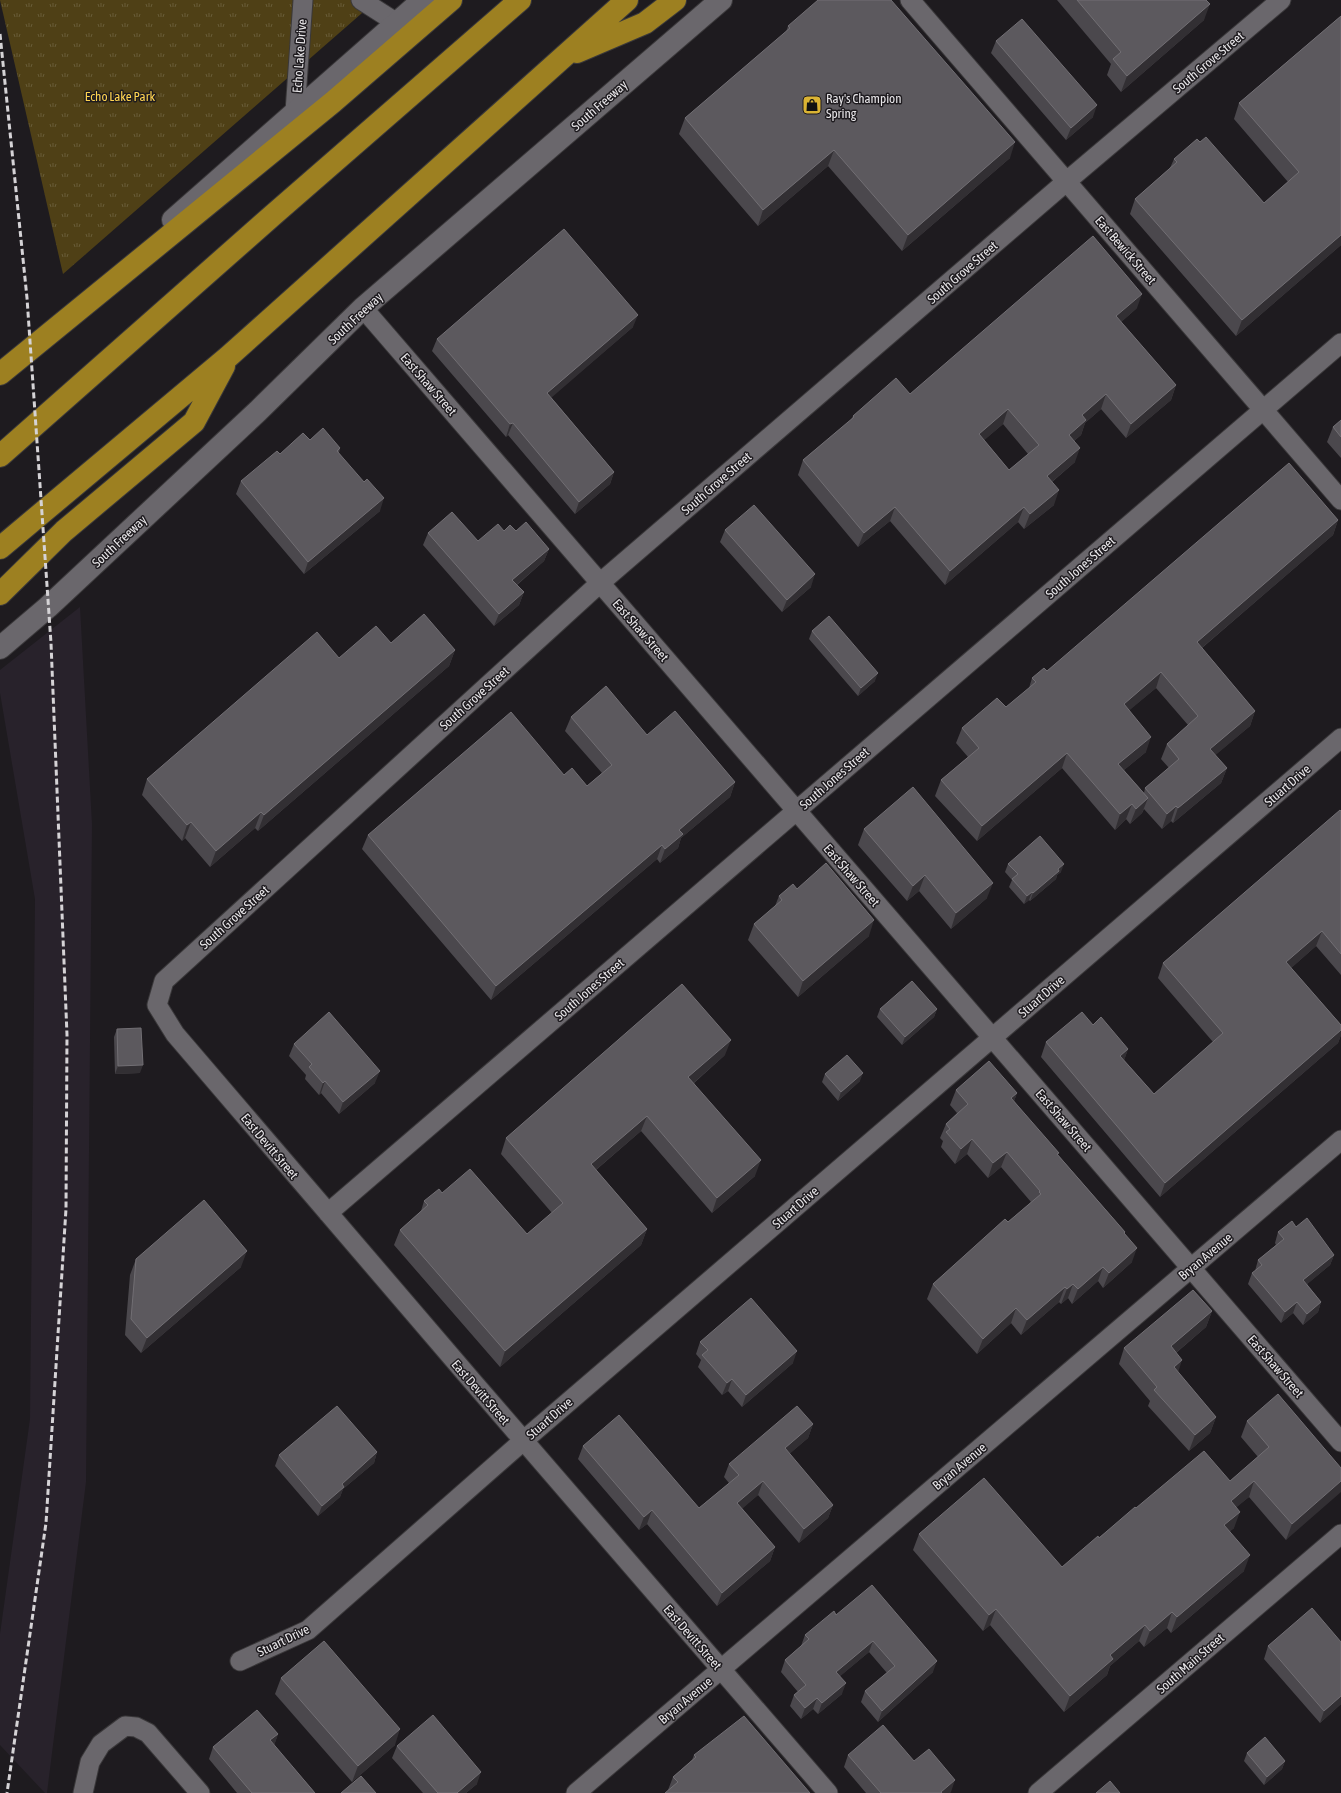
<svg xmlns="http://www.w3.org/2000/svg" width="1341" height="1793" viewBox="0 0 1341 1793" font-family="'Asap Condensed',sans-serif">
  <defs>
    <pattern id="park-tufts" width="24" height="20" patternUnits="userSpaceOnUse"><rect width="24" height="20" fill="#4f4016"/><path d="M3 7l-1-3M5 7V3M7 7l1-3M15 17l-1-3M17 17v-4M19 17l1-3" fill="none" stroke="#685c38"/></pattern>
  </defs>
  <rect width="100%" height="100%" fill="#1e1b1f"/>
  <path fill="#28222b" d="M80,607L92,824L86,1482L47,1793H45L0,1745V1634L30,1419L35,899L0,693V670Z"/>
  <path fill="url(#park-tufts)" d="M0,0H377L63,274Z"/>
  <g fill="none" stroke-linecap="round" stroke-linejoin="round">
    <g stroke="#3a383a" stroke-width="21">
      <path id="minor" d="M361,0L397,23
        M910,0L1341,500
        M295,112L303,0
        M363,308L1341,1442
        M328,1213L1341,343
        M240,1661L308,1630L523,1441L1341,738
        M83,1793L90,1762L101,1744L125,1726L136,1727L148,1733L200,1793
        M576,1793L1341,1140
        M828,1793C610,1541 391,1288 175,1034L157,1005L164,981L600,583L1067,181L1281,0
        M1038,1793L1341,1534"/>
    </g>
    <g stroke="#3a383a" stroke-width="24">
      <path id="secondary" d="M173,220L423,0
        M0,648L48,607L258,411L363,308L721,0"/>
    </g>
    <g stroke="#3a383a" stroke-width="24">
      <path id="motorway" d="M577,52L645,23L675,0
        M0,374L333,102L451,0
        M0,456L273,215L520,0
        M0,548L228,357L627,0
        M0,594L64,531L194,422L224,366"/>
    </g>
    <use href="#minor" stroke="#6a676c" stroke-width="19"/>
    <use href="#secondary" stroke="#6a676c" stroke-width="22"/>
    <use href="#motorway" stroke="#9d8021" stroke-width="22"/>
    <path stroke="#d5d3d6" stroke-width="3" stroke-dasharray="6 3" stroke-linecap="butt" d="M0,34L27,298L51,643L67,1035L66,1209L46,1523L7,1793"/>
  </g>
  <path fill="#4b484d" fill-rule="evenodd" d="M1057,0H1206L1204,20L1121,92L1107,75L1111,64Z
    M1341,16V245L1236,336L1130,214L1135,199L1170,168L1174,159L1200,142L1264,203L1288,182L1234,119L1239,103Z
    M788,26L1010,158L902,251L828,166L758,226L679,134L685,118L786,32Z
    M996,41L1093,117L1066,140L991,53Z
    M1137,308L1121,322L1176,385L1171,400L1126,438L1101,409L1085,423L1081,435L1074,441L1075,462L1052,482L1054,505L1024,529L1018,522L945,585L890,521L858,547L798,475L803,460L851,420L853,416ZM1003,424L1028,454L1009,470L984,440Z
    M633,327L551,397L614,472L610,484L575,514L508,435L506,437L432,351L437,339Z
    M1341,420V458L1327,442L1333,427Z
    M310,440L340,448L339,453L380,511L304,574L236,494L241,481L280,454Z
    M1338,520L1333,535L1202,648L1255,711L1250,726L1215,755L1227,768L1221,783L1173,823L1171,821L1162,829L1144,809L1142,813L1130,824L1126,819L1115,830L1062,768L977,841L935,796L941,780L968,757L956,743L962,728L1006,707L1029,688L1032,678ZM1156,688L1188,725L1167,744L1161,759L1169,768L1145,788L1144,793L1124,770L1146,752L1129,710Z
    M725,530L811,587L782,612L720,542Z
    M504,531H516L549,549L544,561L517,585L524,592L519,605L494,626L423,545L428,533L478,541Z
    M812,631L875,681L858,696L809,639Z
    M391,643L455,650L449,666L258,831L255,828L210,867L185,838L182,841L142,795L147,779L339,658Z
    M571,717L647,735L735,782L730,797L681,838L678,848L660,863L657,859L491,1000L362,849L368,835L564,775L587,786L602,773L565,731Z
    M1341,811V975L1316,946L1291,968L1341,1025V1035L1338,1043L1160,1197L1041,1057L1046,1042L1093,1025L1128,1049L1124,1060L1154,1094L1213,1042L1158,978L1163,963Z
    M864,829L987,898L951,929L919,891L907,901L858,845Z
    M1008,864L1061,872L1057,875L1056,879L1030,901L1029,900L1024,904L1009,887L1012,880L1005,872Z
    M797,889L869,936L798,997L748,940L754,924L775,906L779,896Z
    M880,1009H937L934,1017L902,1045L877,1017Z
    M117,1029L140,1073L115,1074L114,1037Z
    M294,1044L375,1083L339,1114L321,1093L319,1095L305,1079L306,1075L289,1056Z
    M725,1055L694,1083L755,1176L712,1213L641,1131L596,1170L647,1229L641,1245L500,1367L394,1245L400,1230L421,1211L424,1201L442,1193L527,1234L552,1213L501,1154L506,1138Z
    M825,1074L860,1081L838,1101L822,1082Z
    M956,1090L1017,1093L1014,1101L1058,1155L1125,1232V1234L1132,1262L1103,1288L1098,1281L1072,1304L1068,1298L1061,1304L1059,1302L1021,1335L1011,1323L977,1354L927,1299L933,1284L1008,1222L1031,1202L1001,1167L988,1178L967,1154L955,1164L941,1147L943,1141L940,1138L946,1124L957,1113L950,1105Z
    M1296,1227L1334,1255L1330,1265L1307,1284L1321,1302L1318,1312L1303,1325L1293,1313L1281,1323L1248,1284L1252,1273L1255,1271L1258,1260L1276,1245L1275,1243L1278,1232Z
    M136,1259L241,1267L141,1353L125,1335L130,1275Z
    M1212,1311L1206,1327L1176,1353L1178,1372L1216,1417L1210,1433L1189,1451L1148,1406L1150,1401L1119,1364L1124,1348Z
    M700,1342L793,1363L742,1407L728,1391L722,1395L698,1367L701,1360L696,1354Z
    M1247,1421L1341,1468L1286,1540L1249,1497L1236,1507L1234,1528L1230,1531L1244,1571L1171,1633L1167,1628L1144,1647L1139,1641L1110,1666L1107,1675L1064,1712L990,1625L983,1631L913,1550L919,1534L1062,1567L1136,1508L1230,1481L1258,1457L1241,1437Z
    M813,1424L808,1438L789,1454L833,1505L828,1518L799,1543L758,1495L742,1508L775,1547L770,1561L717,1606L647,1524L639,1530L578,1459L583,1446L699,1508L729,1483L724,1477L729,1464Z
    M377,1452L374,1463L343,1489L340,1497L318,1516L275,1466L279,1455Z
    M836,1615L933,1672L878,1722L861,1702L865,1691L887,1673L869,1652L840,1676L842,1694L818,1714L813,1709L801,1719L790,1706L794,1695L798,1692L781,1672L785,1660L801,1646L805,1635Z
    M1341,1642V1704L1320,1723L1264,1659L1268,1646Z
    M281,1678L395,1745L352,1782L275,1694Z
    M278,1734L274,1745L315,1793H237L209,1759L213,1747Z
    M397,1746L477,1784L466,1793H423L392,1758Z
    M1247,1753L1285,1761L1282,1769L1264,1785L1244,1761Z
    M694,1755L810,1793L668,1790L673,1777L692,1760Z
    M848,1755L951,1792L949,1793H866L844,1767Z"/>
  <path fill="#322f33" d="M1210,4L1204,20L1121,92L1127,76Z
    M1097,105L1093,117L1066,140L1071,128Z
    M1015,142L1010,158L902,251L908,235Z
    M834,150L828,166L758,226L763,210Z
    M1341,235V245L1236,336L1242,320Z
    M1142,294L1137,308L1111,331L1116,316Z
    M638,315L633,327L543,405L547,393Z
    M1176,385L1171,400L1126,438L1131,424Z
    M1106,394L1101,409L1085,423L1081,435L1064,449L1069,435L1082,415Z
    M1008,409L1003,424L974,449L979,434Z
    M513,423L508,435L506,437L510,424Z
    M1080,448L1075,462L1042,490L1047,476Z
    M614,472L610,484L575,514L579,502Z
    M1059,490L1054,505L1024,529L1030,514Z
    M384,498L380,511L304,574L308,562Z
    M895,507L890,521L858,547L864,533Z
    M1024,507L1018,522L945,585L950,571Z
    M1338,520L1333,535L1191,657L1197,642Z
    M549,549L544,561L508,592L512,580Z
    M815,574L811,587L782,612L787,600Z
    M524,592L519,605L494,626L499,614Z
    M455,650L449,666L258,831L264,815Z
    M1161,672L1156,688L1118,720L1124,704Z
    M878,673L875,681L858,696L861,688Z
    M1255,711L1250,726L1205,764L1210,749Z
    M1151,737L1146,752L1113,779L1118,764Z
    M1067,753L1062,768L977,841L982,826Z
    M1227,768L1221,783L1173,823L1178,808Z
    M735,782L730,797L681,838L678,848L660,863L665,849L679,830Z
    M1148,798L1142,813L1130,824L1136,809Z
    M1132,804L1126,819L1115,830L1120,814Z
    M1176,806L1171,821L1162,829L1167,814Z
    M261,812L255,828L210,867L216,851Z
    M191,822L185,838L182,841L187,825Z
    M662,845L657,859L491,1000L496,986Z
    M1064,864L1061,872L1057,875L1056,879L1030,901L1033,893Z
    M925,875L919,891L907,901L913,886Z
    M993,883L987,898L951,929L956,913Z
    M1032,892L1029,900L1024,904L1027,896Z
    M874,920L869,936L798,997L803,981Z
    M1322,931L1316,946L1281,977L1286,962Z
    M937,1009L934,1017L902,1045L905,1037Z
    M1341,1030V1035L1338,1043L1160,1197L1165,1183Z
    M731,1040L725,1055L683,1092L688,1077Z
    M1128,1049L1123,1064L1120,1056Z
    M143,1065L140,1073L115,1074L118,1066Z
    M380,1071L375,1083L339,1114L343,1102Z
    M863,1073L860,1081L838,1101L841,1092Z
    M325,1081L321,1093L319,1095L323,1083Z
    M1017,1093L1012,1107L1011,1098Z
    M647,1116L641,1131L585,1179L591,1164Z
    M972,1139L967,1154L955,1164L961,1149Z
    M1007,1152L1001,1167L988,1178L993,1163Z
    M761,1160L755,1176L712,1213L717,1198Z
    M647,1229L641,1245L500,1367L505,1351Z
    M1137,1248L1132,1262L1103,1288L1109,1273Z
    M247,1251L241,1267L141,1353L147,1338Z
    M1334,1255L1330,1265L1299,1291L1303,1280Z
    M1103,1267L1098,1281L1072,1304L1078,1289Z
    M1073,1284L1068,1298L1061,1304L1067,1289Z
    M1065,1287L1059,1302L1021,1335L1027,1320Z
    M1297,1302L1293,1313L1281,1323L1285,1312Z
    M1321,1302L1318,1312L1303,1325L1307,1314Z
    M1016,1308L1011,1323L977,1354L983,1339Z
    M1212,1311L1206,1327L1165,1362L1171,1346Z
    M797,1351L793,1363L742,1407L746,1395Z
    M1182,1360L1177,1376L1174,1367Z
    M732,1379L728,1391L722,1395L727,1383Z
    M1216,1417L1210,1433L1189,1451L1195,1435Z
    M813,1424L808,1438L780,1462L785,1448Z
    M377,1452L374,1463L343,1489L340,1497L318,1516L322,1506L342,1484Z
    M763,1481L758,1495L733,1517L737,1503Z
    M1254,1481L1249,1497L1225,1517L1231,1501Z
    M1341,1481V1492L1286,1540L1292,1524Z
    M833,1505L828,1518L799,1543L804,1529Z
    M652,1510L647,1524L639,1530L644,1517Z
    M1240,1512L1234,1528L1219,1541L1224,1525Z
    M775,1547L770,1561L717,1606L722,1593Z
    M1250,1555L1244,1571L1171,1633L1177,1617Z
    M996,1609L990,1625L983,1631L989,1615Z
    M1172,1612L1167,1628L1144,1647L1150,1631Z
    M1145,1625L1139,1641L1110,1666L1107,1675L1064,1712L1070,1696L1110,1655Z
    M873,1641L869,1652L832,1683L836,1672Z
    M937,1661L933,1672L878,1722L882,1711Z
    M846,1683L842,1694L818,1714L822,1703Z
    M1341,1696V1704L1320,1723L1324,1711Z
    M817,1698L813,1709L801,1719L805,1708Z
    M400,1729L395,1745L352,1782L358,1766Z
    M278,1734L274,1746L270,1740Z
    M1285,1761L1282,1769L1264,1785L1267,1777Z
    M481,1772L477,1784L466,1793H457Z
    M955,1780L951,1792L949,1793H940L941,1792Z"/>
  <path fill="#5c595e" stroke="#726f74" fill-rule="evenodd" d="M818,0H891L1015,142L908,235L834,150L763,210L685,118L790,28L788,26Z
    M1077,0H1206L1210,4L1127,76L1113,59L1121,52Z
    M1341,16V235L1242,320L1135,199L1177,162L1174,159L1197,139L1200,142L1206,137L1264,203L1299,172L1239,103Z
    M1022,19L1097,105L1071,128L996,41Z
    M564,229L638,315L547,393L614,472L579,502L513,423L510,424L437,339Z
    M1093,236L1142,294L1116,316L1176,385L1131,424L1106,394L1082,415L1086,420L1069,435L1080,448L1047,476L1059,490L1030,514L1024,507L950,571L895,507L864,533L803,460L854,417L853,416L896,378L910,394ZM1008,409L1039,445L1009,470L979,434Z
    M1341,420V437L1333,427Z
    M323,428L340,448L337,451L364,482L367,479L384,498L308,562L241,481L277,451L280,454L303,433L310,440Z
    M1289,463L1338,520L1197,642L1255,711L1210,749L1227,768L1178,808L1176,806L1167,814L1145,788L1179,759L1167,744L1198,716L1161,672L1124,704L1151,737L1118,764L1148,798L1136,809L1132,804L1120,814L1067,753L982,826L941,780L979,748L962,728L997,698L1006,707L1036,682L1032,678L1044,668L1047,671Z
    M754,505L815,574L787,600L725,530Z
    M452,512L478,541L498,524L504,531L510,525L516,531L526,522L549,549L512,580L524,592L499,614L428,533Z
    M424,614L455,650L264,815L261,812L216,851L191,822L187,825L147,779L317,632L339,658L376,626L391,643Z
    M829,616L878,673L861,688L812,631Z
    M606,686L647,735L675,711L735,782L679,830L683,834L665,849L662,845L496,986L368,835L511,712L564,775L572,768L587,786L612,765L571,717Z
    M913,787L993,883L956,913L925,875L913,886L864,829Z
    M1340,810L1341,811V954L1322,931L1286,962L1341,1025V1030L1165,1183L1046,1042L1082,1012L1093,1025L1101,1017L1128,1049L1120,1056L1154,1094L1223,1033L1163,963Z
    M1040,836L1064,864L1058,869L1059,871L1033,893L1032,892L1027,896L1012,879L1018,874L1008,864Z
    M826,863L874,920L803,981L754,924L782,900L779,896L793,884L797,889Z
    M912,981L937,1009L905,1037L880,1009Z
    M682,984L731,1040L688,1077L761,1160L717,1198L647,1116L591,1164L647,1229L505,1351L400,1230L428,1205L424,1201L439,1189L442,1193L470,1169L527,1234L563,1203L506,1138Z
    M329,1012L380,1071L343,1102L325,1081L323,1083L309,1067L312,1064L294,1044Z
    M141,1028L143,1065L118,1066L117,1029Z
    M847,1055L863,1073L841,1092L825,1074Z
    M989,1061L1017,1093L1011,1098L1059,1153L1057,1154L1125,1232L1124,1233L1137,1248L1109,1273L1103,1267L1078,1289L1073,1284L1067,1289L1065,1287L1027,1320L1016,1308L983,1339L933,1284L1005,1219L1008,1222L1041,1194L1039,1192L1040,1191L1007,1152L993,1163L972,1139L961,1149L946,1132L950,1129L946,1124L968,1104L956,1090Z
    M204,1200L247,1251L147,1338L131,1319L136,1259Z
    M1307,1218L1334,1255L1303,1280L1321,1302L1307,1314L1297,1302L1285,1312L1252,1273L1262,1265L1258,1260L1284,1239L1278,1232L1292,1221L1296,1227Z
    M1193,1290L1212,1311L1171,1346L1182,1360L1174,1367L1216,1417L1195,1435L1154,1390L1157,1387L1124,1348Z
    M751,1298L797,1351L746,1395L732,1379L727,1383L702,1355L708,1350L700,1342Z
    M1278,1394L1341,1468V1481L1292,1524L1254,1481L1231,1501L1240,1512L1224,1525L1250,1555L1177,1617L1172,1612L1150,1631L1145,1625L1110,1655L1113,1659L1070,1696L996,1609L989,1615L919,1534L984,1478L1062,1567L1098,1536L1099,1538L1135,1507L1136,1508L1204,1451L1230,1481L1269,1447L1247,1421Z
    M337,1406L377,1452L342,1484L344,1487L322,1506L279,1455Z
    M797,1406L813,1424L785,1448L833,1505L804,1529L763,1481L737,1503L775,1547L722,1593L652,1510L644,1517L583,1446L619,1415L699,1508L739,1475L729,1464Z
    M872,1585L937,1661L882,1711L865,1691L895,1666L873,1641L836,1672L846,1683L822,1703L817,1698L805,1708L794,1695L806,1685L785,1660L809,1639L805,1635L834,1611L836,1615Z
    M1312,1608L1341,1642V1696L1324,1711L1268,1646Z
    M324,1641L400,1729L358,1766L281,1678Z
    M257,1710L278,1734L270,1740L315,1793H252L213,1747Z
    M433,1715L481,1772L457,1793H438L397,1746Z
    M744,1716L810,1793H665L678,1782L673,1777L696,1757L694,1755Z
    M883,1725L914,1761L929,1749L955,1780L941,1792L942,1793H881L848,1755Z
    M1265,1737L1285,1761L1267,1777L1247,1753Z
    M361,1776L376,1793H341Z
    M1110,1781L1120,1793H1096Z"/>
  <defs>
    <g id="shop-square" transform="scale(1)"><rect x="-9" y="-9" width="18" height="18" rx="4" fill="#dab333" stroke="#1e1b1f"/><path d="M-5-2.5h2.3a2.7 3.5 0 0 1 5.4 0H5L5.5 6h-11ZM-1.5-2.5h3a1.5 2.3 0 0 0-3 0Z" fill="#111"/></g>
  </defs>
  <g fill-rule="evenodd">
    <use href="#shop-square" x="812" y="105"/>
  </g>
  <g text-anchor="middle" stroke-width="3" stroke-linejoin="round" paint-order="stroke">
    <g font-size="13" fill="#e9e7ea" stroke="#1e1b1f">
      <text transform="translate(299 56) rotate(-86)" y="5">Echo Lake Drive</text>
      <text transform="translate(1208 62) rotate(-40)" y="5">South Grove Street</text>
      <text transform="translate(599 105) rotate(-41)" y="5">South Freeway</text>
      <text transform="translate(1126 250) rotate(49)" y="5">East Bewick Street</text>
      <text transform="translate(962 272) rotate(-41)" y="5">South Grove Street</text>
      <text transform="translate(355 318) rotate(-43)" y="5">South Freeway</text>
      <text transform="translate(429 384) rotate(49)" y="5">East Shaw Street</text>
      <text transform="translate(716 483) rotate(-41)" y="5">South Grove Street</text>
      <text transform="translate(119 541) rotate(-43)" y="5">South Freeway</text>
      <text transform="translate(1080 567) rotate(-41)" y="5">South Jones Street</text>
      <text transform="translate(641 630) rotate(49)" y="5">East Shaw Street</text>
      <text transform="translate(474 698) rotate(-42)" y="5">South Grove Street</text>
      <text transform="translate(834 778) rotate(-41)" y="5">South Jones Street</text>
      <text transform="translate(1287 785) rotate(-41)" y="5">Stuart Drive</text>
      <text transform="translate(852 875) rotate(49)" y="5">East Shaw Street</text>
      <text transform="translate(234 917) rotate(-42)" y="5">South Grove Street</text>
      <text transform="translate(589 989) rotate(-41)" y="5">South Jones Street</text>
      <text transform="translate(1041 996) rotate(-41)" y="5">Stuart Drive</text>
      <text transform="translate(1064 1120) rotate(49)" y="5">East Shaw Street</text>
      <text transform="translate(270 1146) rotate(50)" y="5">East Devitt Street</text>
      <text transform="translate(795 1207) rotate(-41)" y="5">Stuart Drive</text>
      <text transform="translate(1205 1256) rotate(-40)" y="5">Bryan Avenue</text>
      <text transform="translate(1276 1366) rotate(49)" y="5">East Shaw Street</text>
      <text transform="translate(481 1392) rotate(49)" y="5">East Devitt Street</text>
      <text transform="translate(549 1418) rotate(-41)" y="5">Stuart Drive</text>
      <text transform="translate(959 1466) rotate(-40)" y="5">Bryan Avenue</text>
      <text transform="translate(693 1637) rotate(49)" y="5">East Devitt Street</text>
      <text transform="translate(283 1640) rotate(-26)" y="5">Stuart Drive</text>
      <text transform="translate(1190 1663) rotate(-41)" y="5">South Main Street</text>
      <text transform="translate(685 1700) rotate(-40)" y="5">Bryan Avenue</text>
    </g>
    <g font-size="13" fill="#ffd450" stroke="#1e1b1f">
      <text x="120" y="101">Echo Lake Park</text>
    </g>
    <g font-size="13" fill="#e9e7ea" stroke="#1e1b1f" text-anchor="start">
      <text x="826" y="103">Ray's Champion<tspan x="826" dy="15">Spring</tspan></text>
    </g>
  </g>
</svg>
